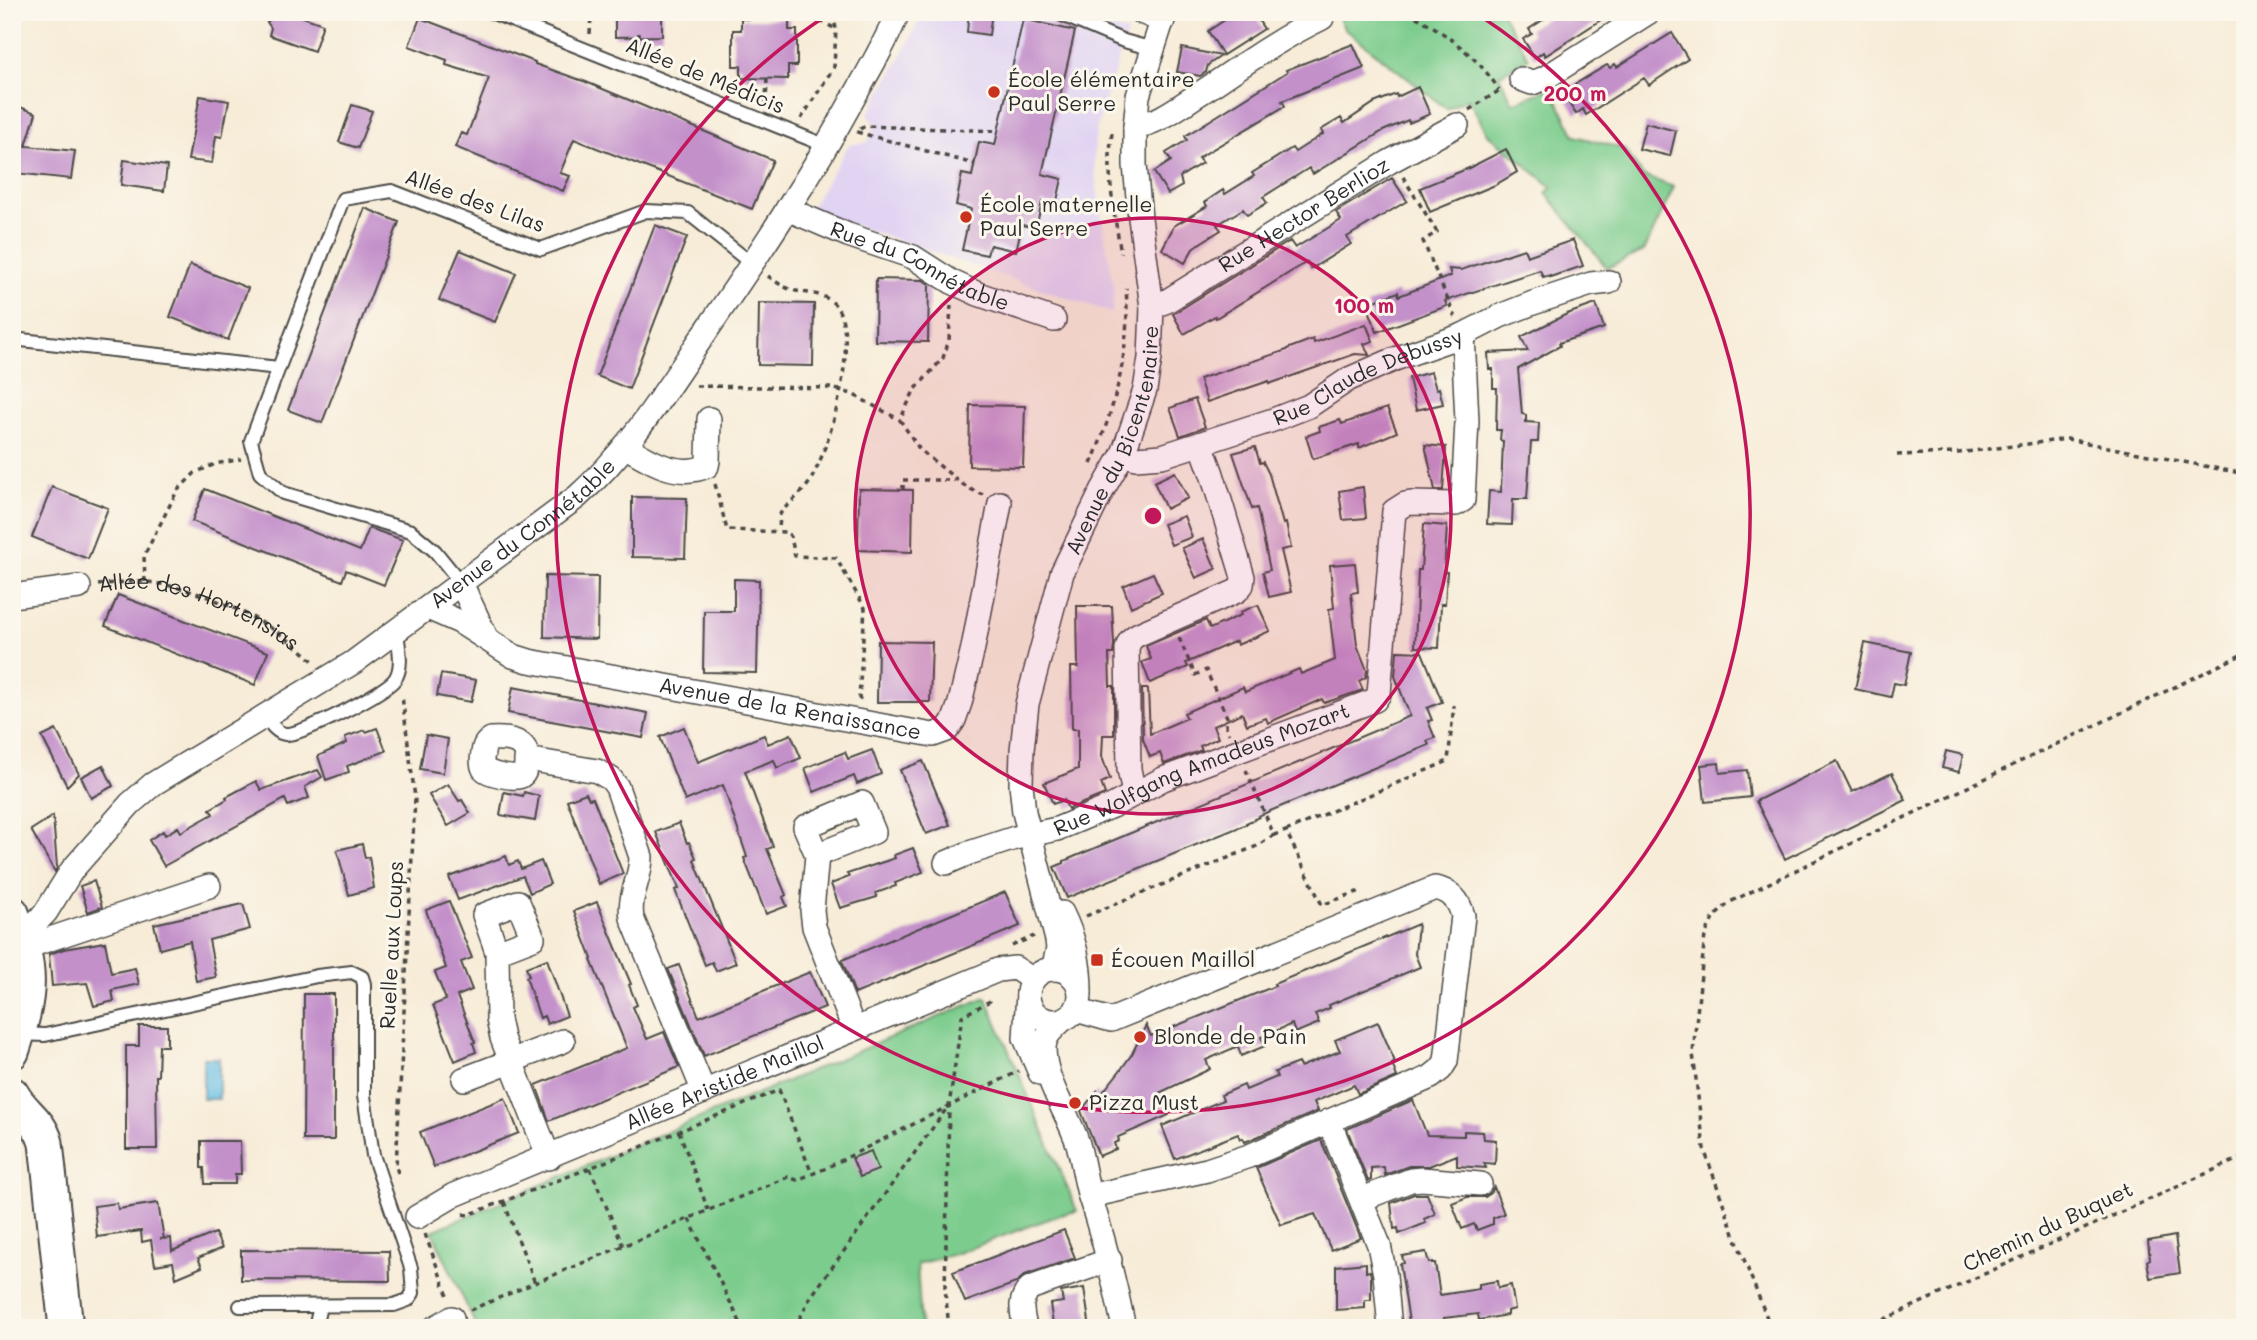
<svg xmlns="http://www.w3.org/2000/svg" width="2257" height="1340" viewBox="0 0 2257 1340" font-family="Mali,sans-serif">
  <rect width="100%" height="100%" fill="#fbf7ec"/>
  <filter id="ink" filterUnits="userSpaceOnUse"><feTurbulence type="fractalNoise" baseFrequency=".0143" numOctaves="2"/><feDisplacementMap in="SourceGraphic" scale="14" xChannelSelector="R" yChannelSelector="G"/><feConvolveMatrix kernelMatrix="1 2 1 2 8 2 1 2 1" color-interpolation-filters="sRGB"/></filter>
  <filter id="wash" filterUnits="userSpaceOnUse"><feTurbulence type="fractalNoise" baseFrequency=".00686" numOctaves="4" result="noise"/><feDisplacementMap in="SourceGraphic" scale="28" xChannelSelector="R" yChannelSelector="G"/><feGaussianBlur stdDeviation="1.57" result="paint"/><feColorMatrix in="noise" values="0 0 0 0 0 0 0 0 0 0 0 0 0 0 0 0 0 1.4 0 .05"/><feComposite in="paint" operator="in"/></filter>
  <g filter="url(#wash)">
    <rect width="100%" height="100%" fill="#f7ecd8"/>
    <path fill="#e1d4f3" d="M923,12H1078L1127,33L1096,130L1094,157L1095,176L1114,290L1112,313L809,210L849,145L868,142L875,124L868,114L906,48Z"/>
    <path fill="#7bcc8d" stroke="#537c5c" stroke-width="2" d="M1336,12H1501L1529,58L1499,75L1513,103L1551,88L1575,136L1625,149L1643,176L1674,187L1644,251L1607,268L1546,193L1552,187L1488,134L1468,98L1447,109L1344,28Z
      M986,997L1077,1211L1059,1215L955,1254L917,1264L921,1328H477L432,1231Z"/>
    <path fill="#66bfe4" stroke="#487588" stroke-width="2" d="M203,1058H219V1099H203Z"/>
    <g id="blocks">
      <path fill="#c390ca" d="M278,12H289L323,24L314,51L269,35L271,28L267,22Z
        M615,12H662V36L615,37Z
        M969,12H992L989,35L967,32Z
        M1237,12H1253L1264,29L1223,55L1208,31Z
        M1555,12H1613L1545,56L1543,52L1535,58L1523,39L1532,34L1529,29Z
        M420,18L535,62V64L586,82L773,160L752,209L574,139L560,173L570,176L563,191L455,147L461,133L467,135L489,78L446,65L447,60L409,46Z
        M741,19H789V30H797V66H788V79L741,78V66H733V30H741Z
        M1023,19L1075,31L1042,174L1062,179L1056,205L1042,202L1036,228L1022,225L1016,251L990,245L987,255L962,250L971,209L956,205L962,174L972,176L979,142L995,145Z
        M1672,33L1688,59L1649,85L1644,78L1586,115L1583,109L1576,114L1564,96L1571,92L1569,88L1607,65L1610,68L1615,64L1617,67Z
        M1353,44L1364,68L1282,101L1285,106L1198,158L1202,163L1180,177L1182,186L1168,194L1154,172L1171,161L1166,153L1187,140L1185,136L1287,72L1286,70Z
        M1182,48L1221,56L1208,65L1206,72L1200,76L1177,72Z
        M1418,87L1430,114L1409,123L1408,120L1383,131L1313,174L1309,168L1263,197L1267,203L1247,215L1243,209L1217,225L1221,230L1194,247L1185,263L1162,249L1174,226L1207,206L1205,202L1223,190L1225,194L1254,176L1252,173L1292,148L1295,152L1323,134L1321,130L1341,118L1344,123L1374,103L1396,94L1397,97Z
        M200,96L229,101L222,137L216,136L212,163L188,160Z
        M12,104L36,113L26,146L75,151L71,179L16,173L15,177H12Z
        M352,105L372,111L358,148L339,142Z
        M1646,123L1676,131L1670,156L1639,149Z
        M1506,149L1517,172L1495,185L1430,212L1420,188L1469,168Z
        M124,160L167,166L164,191L121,185Z
        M1392,178L1407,201L1347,237L1351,244L1311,269L1307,262L1216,318L1215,316L1184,334L1173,314L1290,241L1295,248L1341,220L1336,212Z
        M365,208L399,222L322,423L288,410Z
        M655,225L687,237L629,389L597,376Z
        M1573,240L1583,266L1550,277V275L1543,277L1540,270L1445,301L1447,306L1377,332L1367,304L1398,292L1399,296L1451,276L1449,269L1461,270L1524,249L1527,256Z
        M460,250L516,273L495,322L439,300Z
        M190,265L248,288L228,340L170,317Z
        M876,279L923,280L929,284L928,342L875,341Z
        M759,303L814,304L813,366L758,365Z
        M1596,304L1604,328L1559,343L1560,346L1518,369L1522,414L1526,415V422L1539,423L1538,442H1531L1527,499H1513L1512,525L1487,524L1489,491L1501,492L1503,441L1500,440L1501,430H1496L1497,388H1493V369H1489L1488,353L1528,351L1521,337L1567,314Z
        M1366,324L1373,341L1364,344L1369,355L1355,354L1269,384V381L1207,402L1199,379L1287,350V349L1313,339L1314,343Z
        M1431,372L1436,389L1439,388L1443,404L1416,410L1409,378Z
        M1195,399L1205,427L1180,436L1170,408Z
        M970,405L1025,406L1023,467L969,466Z
        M1387,408L1397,432L1359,448V444L1313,459L1306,436L1320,431L1319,427L1340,420L1342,424Z
        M1425,445L1446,447L1443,490H1435Z
        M1255,447L1260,463L1263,462L1269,474L1283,524L1286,523L1291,548L1281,550L1291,592L1269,597L1263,572L1270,570L1257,508L1252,509L1233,453Z
        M1175,472L1188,498L1166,509L1154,482Z
        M52,487L108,508L88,559L32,537Z
        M1363,487L1366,518L1343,520L1339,491Z
        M205,489L360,551L369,528L403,540L384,585L346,570L342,581L192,521Z
        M859,489L913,490L912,552L858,550Z
        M632,497L687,498L685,558L632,557Z
        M1184,516L1192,537L1171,545L1163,524Z
        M1424,524L1447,526L1444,572H1447L1445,604H1441L1439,648L1415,647L1418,570H1421Z
        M1203,539L1216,569L1196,578L1182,548Z
        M1355,563L1358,592L1351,593L1357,645L1367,670L1366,677L1359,681L1363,690L1324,703L1322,699L1268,723L1266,718L1247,725L1242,713L1213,726L1218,738L1200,746L1202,750L1164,764L1160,753L1150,757L1143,739L1142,689H1148L1150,734L1187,718L1184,713L1243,687L1245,692L1299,669L1301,674L1335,660L1329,609L1334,608L1330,565Z
        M1153,573L1162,593L1131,607L1123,586Z
        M545,576L598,577L597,639L544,637Z
        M734,579L759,580L757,673L703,672L704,611H734Z
        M118,595L268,652L255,685L105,626Z
        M1258,605L1270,631L1237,645L1236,641L1186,663L1188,667L1150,683L1142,662L1151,659L1146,646L1206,620L1210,629L1241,615L1240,612Z
        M1077,606H1112L1114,644L1113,654H1109L1110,686H1114V735H1103L1102,757L1110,779L1101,783L1105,794L1068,809L1064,800L1053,804L1044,783L1078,769V729H1072L1071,667H1078Z
        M878,641L932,642L930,702H877Z
        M1865,643L1911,652L1904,685L1894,683L1891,697L1855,689Z
        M1397,651L1422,652L1442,702L1427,708L1432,720L1428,721L1435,738L1427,741L1429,745L1258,816L1259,817L1246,823L1247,824L1067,898L1054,867L1064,863V861L1410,716L1395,676Z
        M441,674L476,680L471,702L437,696Z
        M513,687L648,713L643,738L508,713Z
        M684,727L698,762L764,735L768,744L791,734L801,758L777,768L774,760L745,771L773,847L767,849L786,895L783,897L787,906L766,914L744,858L747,857L723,785L685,801L660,737Z
        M377,728L386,751L347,766L349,772L326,780L318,756L347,743L345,737L365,730L366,732Z
        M56,730L79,774L67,786L42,737Z
        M426,735L448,739L443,773L420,769Z
        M872,750L881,774L857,784L854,776L814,792L805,768L845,752L848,759Z
        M1946,751L1963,755L1959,772L1942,768Z
        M923,761L950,825L926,834L900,770Z
        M1837,761L1852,792L1892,773L1906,800L1785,859L1756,801Z
        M1719,763L1720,773L1747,770L1750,797L1705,802L1701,765Z
        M103,765L113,786L91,798L81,777Z
        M318,770L322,777L305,787L309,798L288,806L285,799L164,866L149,840L163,831L165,835L178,827L181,832L213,814L210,809L227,799L226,797L256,781L261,790Z
        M448,784L459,801L462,800L470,813L448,826L429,795Z
        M504,792L523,796L524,792L539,796L535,821L500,815Z
        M586,793L589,799L593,798L623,874L599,884L567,800Z
        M53,816L57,867L55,872L31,830Z
        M679,823L687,843L689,842L696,858L694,860L736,963L716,971L712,962L705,965L675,890L679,889L656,832Z
        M362,844L365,858L369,857L374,888L349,895L337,850Z
        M913,848L923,872L895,883L896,886L876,893L877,897L840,908L831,884L849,877L847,874L895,858L894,855Z
        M506,856L509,865L518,861L521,869L541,861L550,884L530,893L523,876L458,900L449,877Z
        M94,881L102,907L88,912L80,886Z
        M1005,892L1020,926L855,994L842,960Z
        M449,901L472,958L461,962L472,990L457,996L475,1042L473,1043L476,1052L455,1061L433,1005L446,1000L435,972L446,968L426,910Z
        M597,902L631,984L629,985L637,1005L633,1007L647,1039L664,1032L679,1067L549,1121L536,1085L627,1048L591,960L592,959L574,911Z
        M243,904L250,929L209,940L216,977L196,981L190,941L160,949L154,924Z
        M1418,924L1415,954L1420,967L1329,1005L1330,1008L1315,1014L1319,1023L1295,1033L1292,1024L1261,1037L1265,1046L1241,1056L1238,1046L1206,1060L1210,1069L1159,1093L1169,1115L1118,1137L1119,1141L1114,1143L1116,1149L1099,1156L1081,1111L1097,1091L1099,1097L1122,1068L1132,1054L1146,1025L1151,1036L1275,986L1274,984Z
        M105,942L111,973L135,968L139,984L112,990L114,1001L94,1006L87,983L52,986L49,954L64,949Z
        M547,959L567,1016L547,1024L544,1016L540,1018L526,977L529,976L526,967Z
        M679,965L699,1017L810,972L825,1007L704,1056L668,969Z
        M304,994H334V1140H303Z
        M1378,1022L1395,1062L1392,1064L1397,1077L1358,1094L1354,1085L1314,1102L1318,1111L1245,1142L1243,1138L1240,1139L1238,1134L1175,1159L1162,1126L1223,1100L1221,1095L1244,1085L1246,1090L1277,1077L1275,1072L1298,1063L1300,1067L1340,1051L1335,1040Z
        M139,1026H167V1046H159L158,1076H156L157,1149H126V1046H139Z
        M505,1098L519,1133L434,1167L420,1132Z
        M1413,1100L1427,1135L1464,1136V1131L1483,1132L1484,1139L1496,1140L1495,1164L1484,1163L1486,1168L1457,1166V1155L1429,1166H1409L1385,1175L1384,1167L1371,1168V1180L1368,1181L1347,1129Z
        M1321,1140L1361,1238L1331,1250L1315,1214L1281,1225L1256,1168Z
        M201,1141H240L241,1174H235V1184H205L204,1168H201Z
        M871,1151L878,1170L860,1177L852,1158Z
        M1494,1187L1504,1214L1493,1218V1224L1477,1230L1474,1224L1462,1229L1452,1203L1467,1197H1485L1491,1193Z
        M1414,1194H1427L1435,1214L1424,1219L1426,1223L1399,1234L1398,1228L1394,1229L1391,1203Z
        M117,1203L118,1209L158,1203L164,1239H160L171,1238L172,1251L215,1233L222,1248L198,1258L202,1267L176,1278L173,1262L155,1265L151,1240L142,1242L141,1231L97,1237L94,1206Z
        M1064,1230L1075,1258L1025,1275L1016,1283L965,1302L953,1272Z
        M2175,1236L2180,1273L2150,1278L2147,1261L2150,1259L2148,1241Z
        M241,1250L389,1251L390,1281L241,1280Z
        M1426,1252L1429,1263H1435L1440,1295L1479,1289V1284L1497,1281L1498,1288L1511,1285L1515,1309L1507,1311V1315L1479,1320L1478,1314L1444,1318V1322L1438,1323L1439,1328H1410L1400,1264L1404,1263L1402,1256Z
        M1366,1263V1272L1370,1271L1371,1276V1300H1365V1308L1336,1310V1266Z
        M1084,1288L1090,1328H1066L1065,1323L1053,1324L1050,1304L1063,1302L1061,1292Z"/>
    </g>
  </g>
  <g filter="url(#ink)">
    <use href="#blocks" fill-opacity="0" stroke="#4a4845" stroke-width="2"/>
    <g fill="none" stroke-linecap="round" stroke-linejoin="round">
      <g stroke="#4a4845" stroke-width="16">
        <path id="lane" d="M491,12L827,146
          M1055,12L1124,41L1153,49
          M12,339L279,368
          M461,583L435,551L411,531L283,493L260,473L251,441L343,199L392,191L541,249L646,211L688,213L752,264
          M265,716C270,723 276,733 285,734C301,736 386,692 395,679C404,666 398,645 397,631
          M19,1034L45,1035L317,976L352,972L362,977L364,984V1096L373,1155L411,1268L413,1293L408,1300L394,1305L240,1306
          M315,1328L320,1306"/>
      </g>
      <g stroke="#4a4845" stroke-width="26">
        <g id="street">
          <path d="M1141,12L1163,21"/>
          <path d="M1521,79L1532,83L1545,78L1649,12"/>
          <path d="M1135,127C1159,123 1181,105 1202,92C1241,66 1280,38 1322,18"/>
          <path id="s2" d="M787,209L848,235L913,257L952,282L978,294L1054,320"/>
          <path id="s3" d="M1152,307L1167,301L1389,162L1457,125"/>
          <path d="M625,446C649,461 678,479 707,466L708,461L709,419"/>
          <path id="s4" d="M1123,454L1136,458L1162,456L1273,420L1309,406L1349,379L1395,359L1463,335L1500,316L1533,303L1591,284L1609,282"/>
          <path d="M461,583L487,639"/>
          <path d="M12,596L79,587"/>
          <path id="s5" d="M428,608L460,622L513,656L529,661L933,735L947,730L954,720L960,703L973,648L1000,503"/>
          <path d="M491,739C507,738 530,740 526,760C526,765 526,773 521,776C516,780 488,774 484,769C481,764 482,758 483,753C484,746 485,743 491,739Z"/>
          <path d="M527,759L597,771L611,779L617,787L641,857C641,878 628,896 632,918L704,1092"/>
          <path d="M1134,794L1129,769L1127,649C1129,641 1131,638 1139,634L1237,591L1242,585L1243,577L1212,474L1201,444"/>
          <path d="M817,855L874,832L862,803L805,827L817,855L812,910L814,927L854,1029"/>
          <path id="s6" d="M946,863L969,853L1015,838L1057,829L1112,806L1163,779L1375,700L1379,694L1394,511L1405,504L1411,503L1456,504L1463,500L1467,421L1463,335"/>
          <path d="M1062,913C1075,939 1080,963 1080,991"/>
          <path id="s7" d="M21,938L46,912L72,870L130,804L153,784L354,662L577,497C630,450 667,388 707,330C759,254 810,178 854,97C870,69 886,42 898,12"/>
          <path d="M23,948L209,886"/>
          <path d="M497,952L533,938L518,902L484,915L497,952L498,1019L502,1038L549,1158"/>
          <circle cx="1054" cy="995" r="26"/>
          <path id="s8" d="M1053,969L1058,949L1057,940L1024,812L1021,784L1022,750L1027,704L1062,573L1102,491L1123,454L1145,390L1150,358L1152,307L1140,218L1135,165V127L1138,96L1165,12"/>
          <path d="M1028,994L1025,1038L1040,1073"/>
          <path d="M1076,1010L1111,1020L1435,888C1451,891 1459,900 1463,916L1446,1061L1441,1069L1431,1077L1249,1156L1207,1170L1090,1196"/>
          <path d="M1061,1021C1053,1029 1044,1036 1044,1048C1044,1081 1068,1113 1078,1144C1083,1162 1085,1180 1090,1197C1104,1240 1115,1283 1124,1328"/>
          <path d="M464,1079L563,1041"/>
          <path d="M1329,1121L1379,1245L1385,1275L1390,1328"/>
          <path d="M1362,1199L1411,1180L1422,1179L1480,1184"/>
          <path id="s9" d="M417,1217L454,1195L998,970L1015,968L1033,980"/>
          <path d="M434,1328L452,1318"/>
          <path d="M1025,1328C1022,1311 1018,1301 1030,1288L1110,1260"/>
        </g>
      </g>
      <g stroke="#4a4845" stroke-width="37">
        <path id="secondary" d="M12,913C34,970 31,996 12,1052
          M12,1094C22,1113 40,1120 46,1143L66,1328"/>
      </g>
      <g stroke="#4a4845" stroke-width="3.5" stroke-dasharray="5 5" stroke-linecap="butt">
        <path d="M802,12L836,29"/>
        <path d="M1407,12C1441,29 1479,57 1499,90"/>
        <path d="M768,19V12"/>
        <path d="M590,34L591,15"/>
        <path d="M639,56V33"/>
        <path d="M766,104L767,78"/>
        <path d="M1469,110L1500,90"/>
        <path d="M801,119L834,67L836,29L833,12"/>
        <path d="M860,129L865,126L999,131"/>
        <path d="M857,132L974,164"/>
        <path d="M1112,133C1106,174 1114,213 1121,253"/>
        <path d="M1403,177L1437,232L1423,241L1455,317"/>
        <path d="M768,276C775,281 783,287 792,290C807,294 825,292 836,306C861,340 830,449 809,483C801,495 788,503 780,514L779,531"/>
        <path d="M951,305L949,340L943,358L914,391L900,420L920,450L966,487L983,495"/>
        <path d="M696,386L832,388L852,394L900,420"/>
        <path d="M1897,455L1958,453L2067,439L2245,474"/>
        <path d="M1091,464C1115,408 1131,350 1126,288"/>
        <path d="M715,484L727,530L787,532L791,537L795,556L836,558L865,608L859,698L861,700"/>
        <path d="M903,490V480H955"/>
        <path d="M145,582L144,556L177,491L195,473L215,464L241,459"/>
        <path id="s1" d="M98,585C114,583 130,581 147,582C202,588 275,622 314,662"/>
        <path d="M1179,638L1195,675L1206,670L1227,717L1226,726L1229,734"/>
        <path d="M1246,770L1274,835L1286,831L1322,905L1357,892L1359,897"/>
        <path d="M1286,831L1448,761L1454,705"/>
        <path d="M1086,916L1257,846L1274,835"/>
        <path d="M1012,946L1034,936"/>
        <path d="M679,1131L708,1210"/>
        <path d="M590,1168L623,1246"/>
        <path d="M398,1173L396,1166L415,798L402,696"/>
        <path d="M504,1202L535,1283"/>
        <path d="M463,1214L468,1215L590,1168L779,1090L812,1174"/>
        <path d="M689,1219L743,1328"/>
        <path d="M425,1234L449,1299"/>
        <path d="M470,1310L788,1177L797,1180L824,1169L1019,1071"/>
        <path d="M948,1318L945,1289L949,1106L962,1016L990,1001L989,996"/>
        <path d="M795,1328L810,1298L947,1108"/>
        <path d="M1771,1328L1734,1234L1704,1149L1693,1053L1705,935L1714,917L1730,902L2245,653"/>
        <path d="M1865,1328L2245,1156"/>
      </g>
      <use href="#lane" stroke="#fff" stroke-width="12"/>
      <use href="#street" stroke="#fff" stroke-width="23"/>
      <use href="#secondary" stroke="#fff" stroke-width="33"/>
    </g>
  </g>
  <circle cx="1153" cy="516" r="298" fill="#c2185b" fill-opacity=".12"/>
  <g fill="none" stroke="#c2185b" stroke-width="3.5">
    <circle cx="1153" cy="516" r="298"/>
    <path d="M1474 12A597 597 0 1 1 832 12"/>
  </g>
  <g fill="#c8321e" stroke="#fbf7ec" stroke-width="2.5">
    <circle cx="994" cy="92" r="7"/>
    <circle cx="966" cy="217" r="7"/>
    <rect x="1090" y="953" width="14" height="14" rx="3.5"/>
    <circle cx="1140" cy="1037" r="7"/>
    <circle cx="1075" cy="1103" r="7"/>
  </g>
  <g text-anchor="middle" stroke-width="6" stroke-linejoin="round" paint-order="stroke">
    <g font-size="21" fill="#2b2b2b" stroke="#fbf7ec">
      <text transform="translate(705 76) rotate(22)" y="7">Allée de Médicis</text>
      <text transform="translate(475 201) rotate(20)" y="7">Allée des Lilas</text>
      <text dy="7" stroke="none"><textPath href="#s3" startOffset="178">Rue Hector Berlioz</textPath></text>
      <text dy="7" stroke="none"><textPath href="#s2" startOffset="145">Rue du Connétable</textPath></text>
      <text dy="7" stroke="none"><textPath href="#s4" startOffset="261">Rue Claude Debussy</textPath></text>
      <text dy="7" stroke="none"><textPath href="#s8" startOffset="550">Avenue du Bicentenaire</textPath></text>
      <text dy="7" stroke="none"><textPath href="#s7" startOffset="651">Avenue du Connétable</textPath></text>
      <text dy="7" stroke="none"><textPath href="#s1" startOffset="107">Allée des Hortensias</textPath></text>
      <text dy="7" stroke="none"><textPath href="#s5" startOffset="380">Avenue de la Renaissance</textPath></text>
      <text dy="7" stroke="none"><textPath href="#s6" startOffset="273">Rue Wolfgang Amadeus Mozart</textPath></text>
      <text transform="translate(392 945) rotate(-87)" y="7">Ruelle aux Loups</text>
      <text dy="7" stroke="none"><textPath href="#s9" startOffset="336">Allée Aristide Maillol</textPath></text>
      <text transform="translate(2048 1227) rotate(-25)" y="7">Chemin du Buquet</text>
    </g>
    <g font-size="21" fill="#2b2b2b" stroke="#fbf7ec" text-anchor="start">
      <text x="1008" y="87">École élémentaire<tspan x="1008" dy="24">Paul Serre</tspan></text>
      <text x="980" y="212">École maternelle<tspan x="980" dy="24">Paul Serre</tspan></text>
      <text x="1111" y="967">Écouen Maillol</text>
      <text x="1154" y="1044">Blonde de Pain</text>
      <text x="1089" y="1110">Pizza Must</text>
    </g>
  </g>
  <circle cx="1153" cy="516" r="10" fill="#c2185b" stroke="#fbf7ec" stroke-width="3.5"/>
  <g font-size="21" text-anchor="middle" font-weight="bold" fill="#c2185b" stroke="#fbf7ec" stroke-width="6" stroke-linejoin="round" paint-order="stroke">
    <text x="1575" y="101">200 m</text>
    <text x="1364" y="313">100 m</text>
  </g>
  <rect width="2257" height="1340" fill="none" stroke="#fbf7ec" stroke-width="42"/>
</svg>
